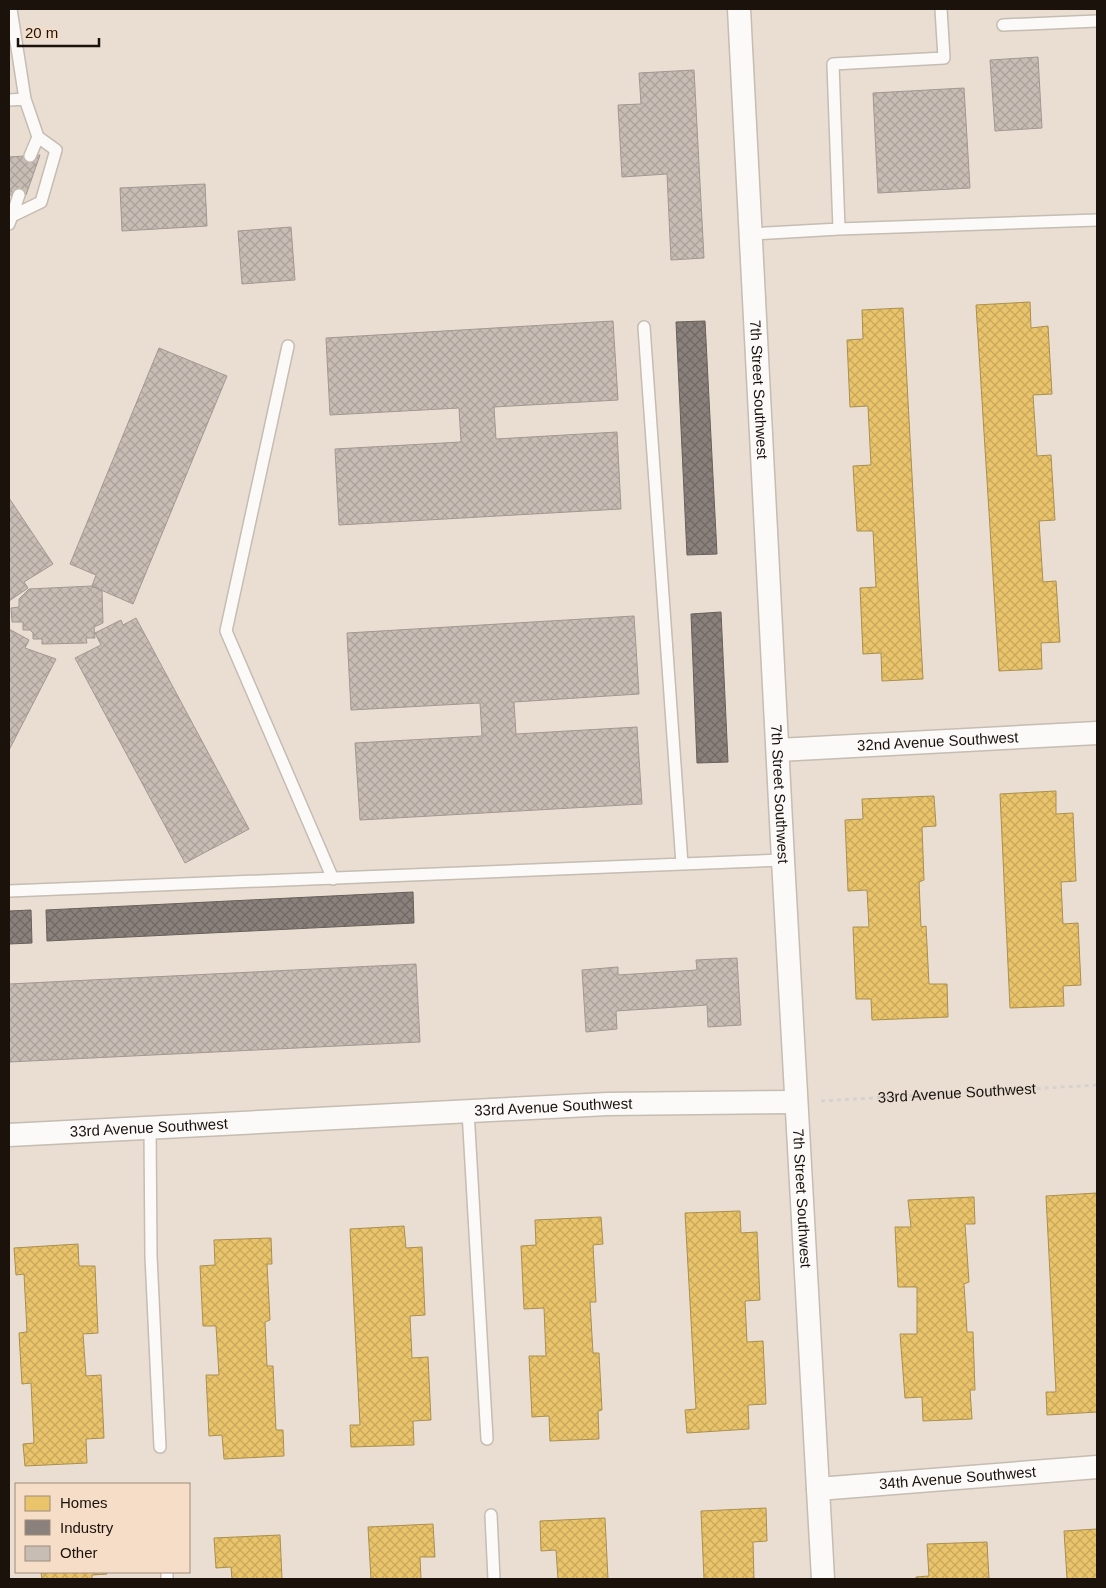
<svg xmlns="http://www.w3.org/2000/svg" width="1106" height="1588" viewBox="0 0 1106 1588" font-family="Helvetica,sans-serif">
  <defs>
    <pattern id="homes-cross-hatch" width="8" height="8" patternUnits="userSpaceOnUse" patternTransform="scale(1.25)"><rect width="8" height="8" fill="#e9c46a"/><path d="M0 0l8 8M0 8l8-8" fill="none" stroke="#c7a75b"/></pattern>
    <pattern id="industry-cross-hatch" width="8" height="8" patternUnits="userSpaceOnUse" patternTransform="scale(1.25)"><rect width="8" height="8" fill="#8a817c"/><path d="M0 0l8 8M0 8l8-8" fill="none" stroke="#706864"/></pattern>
    <pattern id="building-cross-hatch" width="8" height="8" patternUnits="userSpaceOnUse" patternTransform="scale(1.25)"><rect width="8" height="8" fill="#c8bdb5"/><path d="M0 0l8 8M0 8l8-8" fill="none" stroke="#aba19a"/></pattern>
  </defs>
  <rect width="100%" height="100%" fill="#eaded2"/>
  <path fill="url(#homes-cross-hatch)" stroke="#ab8f4e" d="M1030,302L1031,328L1048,326L1052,394L1033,395L1037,456L1051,455L1055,520L1039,521L1043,582L1056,581L1060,642L1041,643L1042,669L999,671L976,305Z
    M903,308L923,679L882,681L881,653L863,654L860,588L876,587L873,531H857L853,466L871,465L868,406L850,407L847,340L863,339L862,310Z
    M1056,791V814L1073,813L1076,881L1061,882L1063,924L1078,923L1081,985L1063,986L1064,1006L1010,1008L1000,794Z
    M934,796L936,826L922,827L924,880L919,882L921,927L926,926L929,984H947L948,1017L872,1020L871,999H856L853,927H869L867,890L848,891L845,820L863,819L862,799Z
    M1097,1193V1412L1047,1415L1046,1392H1056L1046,1196Z
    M974,1197L975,1224H965L969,1282L964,1284L967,1332H973L975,1390H970L972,1419L923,1421L922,1397L905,1398L900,1334H917V1287H898L895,1227H911L908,1200Z
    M740,1211L741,1233L757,1232L760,1300L745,1301L747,1342L763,1341L766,1404L748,1405L749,1429L687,1433L685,1410L696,1409L685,1213Z
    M601,1217L603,1244L593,1245L596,1302H590L593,1353H599L602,1410L598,1411L599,1439L550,1441L549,1416L532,1417L529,1356H546L544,1308L524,1309L521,1246L536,1245L535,1220Z
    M404,1226L406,1248L422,1247L425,1315L410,1316L412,1358L428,1357L431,1420L413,1421L414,1445L351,1447L350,1425H360L350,1229Z
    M271,1238L272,1264H267L270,1320L265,1322L267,1366H273L276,1430H283L284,1456L224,1459L222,1435L209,1436L206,1375H219L216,1326H203L200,1266L215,1265L214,1240Z
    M78,1244L79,1266H95L98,1333L83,1334L86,1376L101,1375L104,1438L86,1439L87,1463L25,1466L23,1444L34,1443L31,1383L22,1384L19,1333L27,1332L24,1274L16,1275L14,1248Z
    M766,1508L767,1541L753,1542L754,1579H704L701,1511Z
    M605,1518L608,1579H558L556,1550L541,1551L540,1521Z
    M433,1524L435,1557H420L421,1579H371L368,1527Z
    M1097,1529V1579H1067L1064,1531Z
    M280,1535L282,1579H232L231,1567L216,1568L214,1538Z
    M987,1542L989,1579H916V1577L929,1576L927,1544Z
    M41,1572H106L107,1574L92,1575V1579H42Z"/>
  <path fill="url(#industry-cross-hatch)" stroke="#68605a" d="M705,321L717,554L687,555L676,322Z
    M721,612L728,762L697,763L691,614Z
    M413,892L414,923L47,941L46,910Z
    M31,910L32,943L9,944V911Z"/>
  <path fill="url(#building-cross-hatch)" stroke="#a29891" d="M1038,57L1042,128L995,131L990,60Z
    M694,70L704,258L671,260L667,174L622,177L618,105L641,104L639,73Z
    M964,88L970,188L878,193L873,93Z
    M40,155L26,195H9V157Z
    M205,184L207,226L122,231L120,188Z
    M291,227L295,280L242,284L238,231Z
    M613,321L618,400L494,407L496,439L617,432L621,509L339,525L335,449L461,442L459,408L330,415L326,338Z
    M159,348L227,376L133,604L92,586L96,575L70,564Z
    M9,498L53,564L24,582L28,588L9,601Z
    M92,586L102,591L103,623L94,627L95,638H86L87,643L42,644V639H33V633L30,630H23V622H12L11,608L19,607V599L29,589Z
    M634,616L639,694L514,702L516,734L637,727L642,804L360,820L355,743L482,736L480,703L351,710L347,633Z
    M136,618L249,829L185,863L75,658L101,645L95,633L121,620L123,625Z
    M9,629L29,640L25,648L56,659L9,750Z
    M737,958L741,1025L708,1027L707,1005L616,1011L617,1029L586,1032L582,970L618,967V975L697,970L696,960Z
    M416,964L420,1042L9,1062V984Z"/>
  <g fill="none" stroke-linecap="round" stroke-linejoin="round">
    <g stroke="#c5bcb2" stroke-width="14">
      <path id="lane" d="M11,9L25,99L38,137L56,150L41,202L12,216
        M941,9L944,58L833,64L839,229L1097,220
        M1003,25L1097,21
        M9,100L25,99
        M30,156L38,137
        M9,224L19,195
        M751,234L839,229
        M644,327L682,864
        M288,346L226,631L333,879
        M9,891L783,860
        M468,1111L487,1439
        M150,1128L151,1256L160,1447
        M491,1515L494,1579
        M167,1572V1579"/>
    </g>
    <g stroke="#c5bcb2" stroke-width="25">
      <g id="street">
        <path id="s2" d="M739,9L783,860L823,1579"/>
        <path id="s3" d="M778,750L1097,733"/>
        <path id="s4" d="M9,1135L607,1104L796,1102"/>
        <path id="s5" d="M818,1489L1097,1467"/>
      </g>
    </g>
    <path stroke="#d6d2cf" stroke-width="3" stroke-dasharray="4 4" stroke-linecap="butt" id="s1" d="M821,1101L1097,1085"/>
    <use href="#lane" stroke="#fcfaf8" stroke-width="11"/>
    <use href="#street" stroke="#fcfaf8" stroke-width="22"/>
  </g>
  <g text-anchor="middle" stroke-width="5" stroke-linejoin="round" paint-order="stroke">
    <g font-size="15" fill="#1a120b" stroke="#f5ddc8">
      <text dy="5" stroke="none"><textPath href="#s2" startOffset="381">7th Street Southwest</textPath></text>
      <text dy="5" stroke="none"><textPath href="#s3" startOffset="160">32nd Avenue Southwest</textPath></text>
      <text dy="5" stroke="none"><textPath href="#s2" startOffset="786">7th Street Southwest</textPath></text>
      <text dy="5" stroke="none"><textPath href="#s1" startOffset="136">33rd Avenue Southwest</textPath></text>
      <text dy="5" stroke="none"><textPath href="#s4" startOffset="545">33rd Avenue Southwest</textPath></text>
      <text dy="5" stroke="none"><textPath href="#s4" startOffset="140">33rd Avenue Southwest</textPath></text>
      <text dy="5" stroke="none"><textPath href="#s2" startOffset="1191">7th Street Southwest</textPath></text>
      <text dy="5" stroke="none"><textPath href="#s5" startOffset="140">34th Avenue Southwest</textPath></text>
    </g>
  </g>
  <rect width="1106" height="1588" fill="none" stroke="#1a120b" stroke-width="20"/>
  <rect x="15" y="1483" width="175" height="90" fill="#f5ddc8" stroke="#9d8c7c"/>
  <rect x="25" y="1496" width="25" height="15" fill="#e9c46a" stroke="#9d8c7c"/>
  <text x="60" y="1508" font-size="15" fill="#1a120b">Homes</text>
  <rect x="25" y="1520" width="25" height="15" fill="#8a817c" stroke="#9d8c7c"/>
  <text x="60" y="1533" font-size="15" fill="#1a120b">Industry</text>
  <rect x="25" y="1546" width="25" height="15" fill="#c8bdb5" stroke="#9d8c7c"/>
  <text x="60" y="1558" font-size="15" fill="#1a120b">Other</text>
  <path d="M18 38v8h81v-8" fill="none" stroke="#1a120b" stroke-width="2.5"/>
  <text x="25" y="38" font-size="15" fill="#1a120b" stroke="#f5ddc8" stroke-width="4" paint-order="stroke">20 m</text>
</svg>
